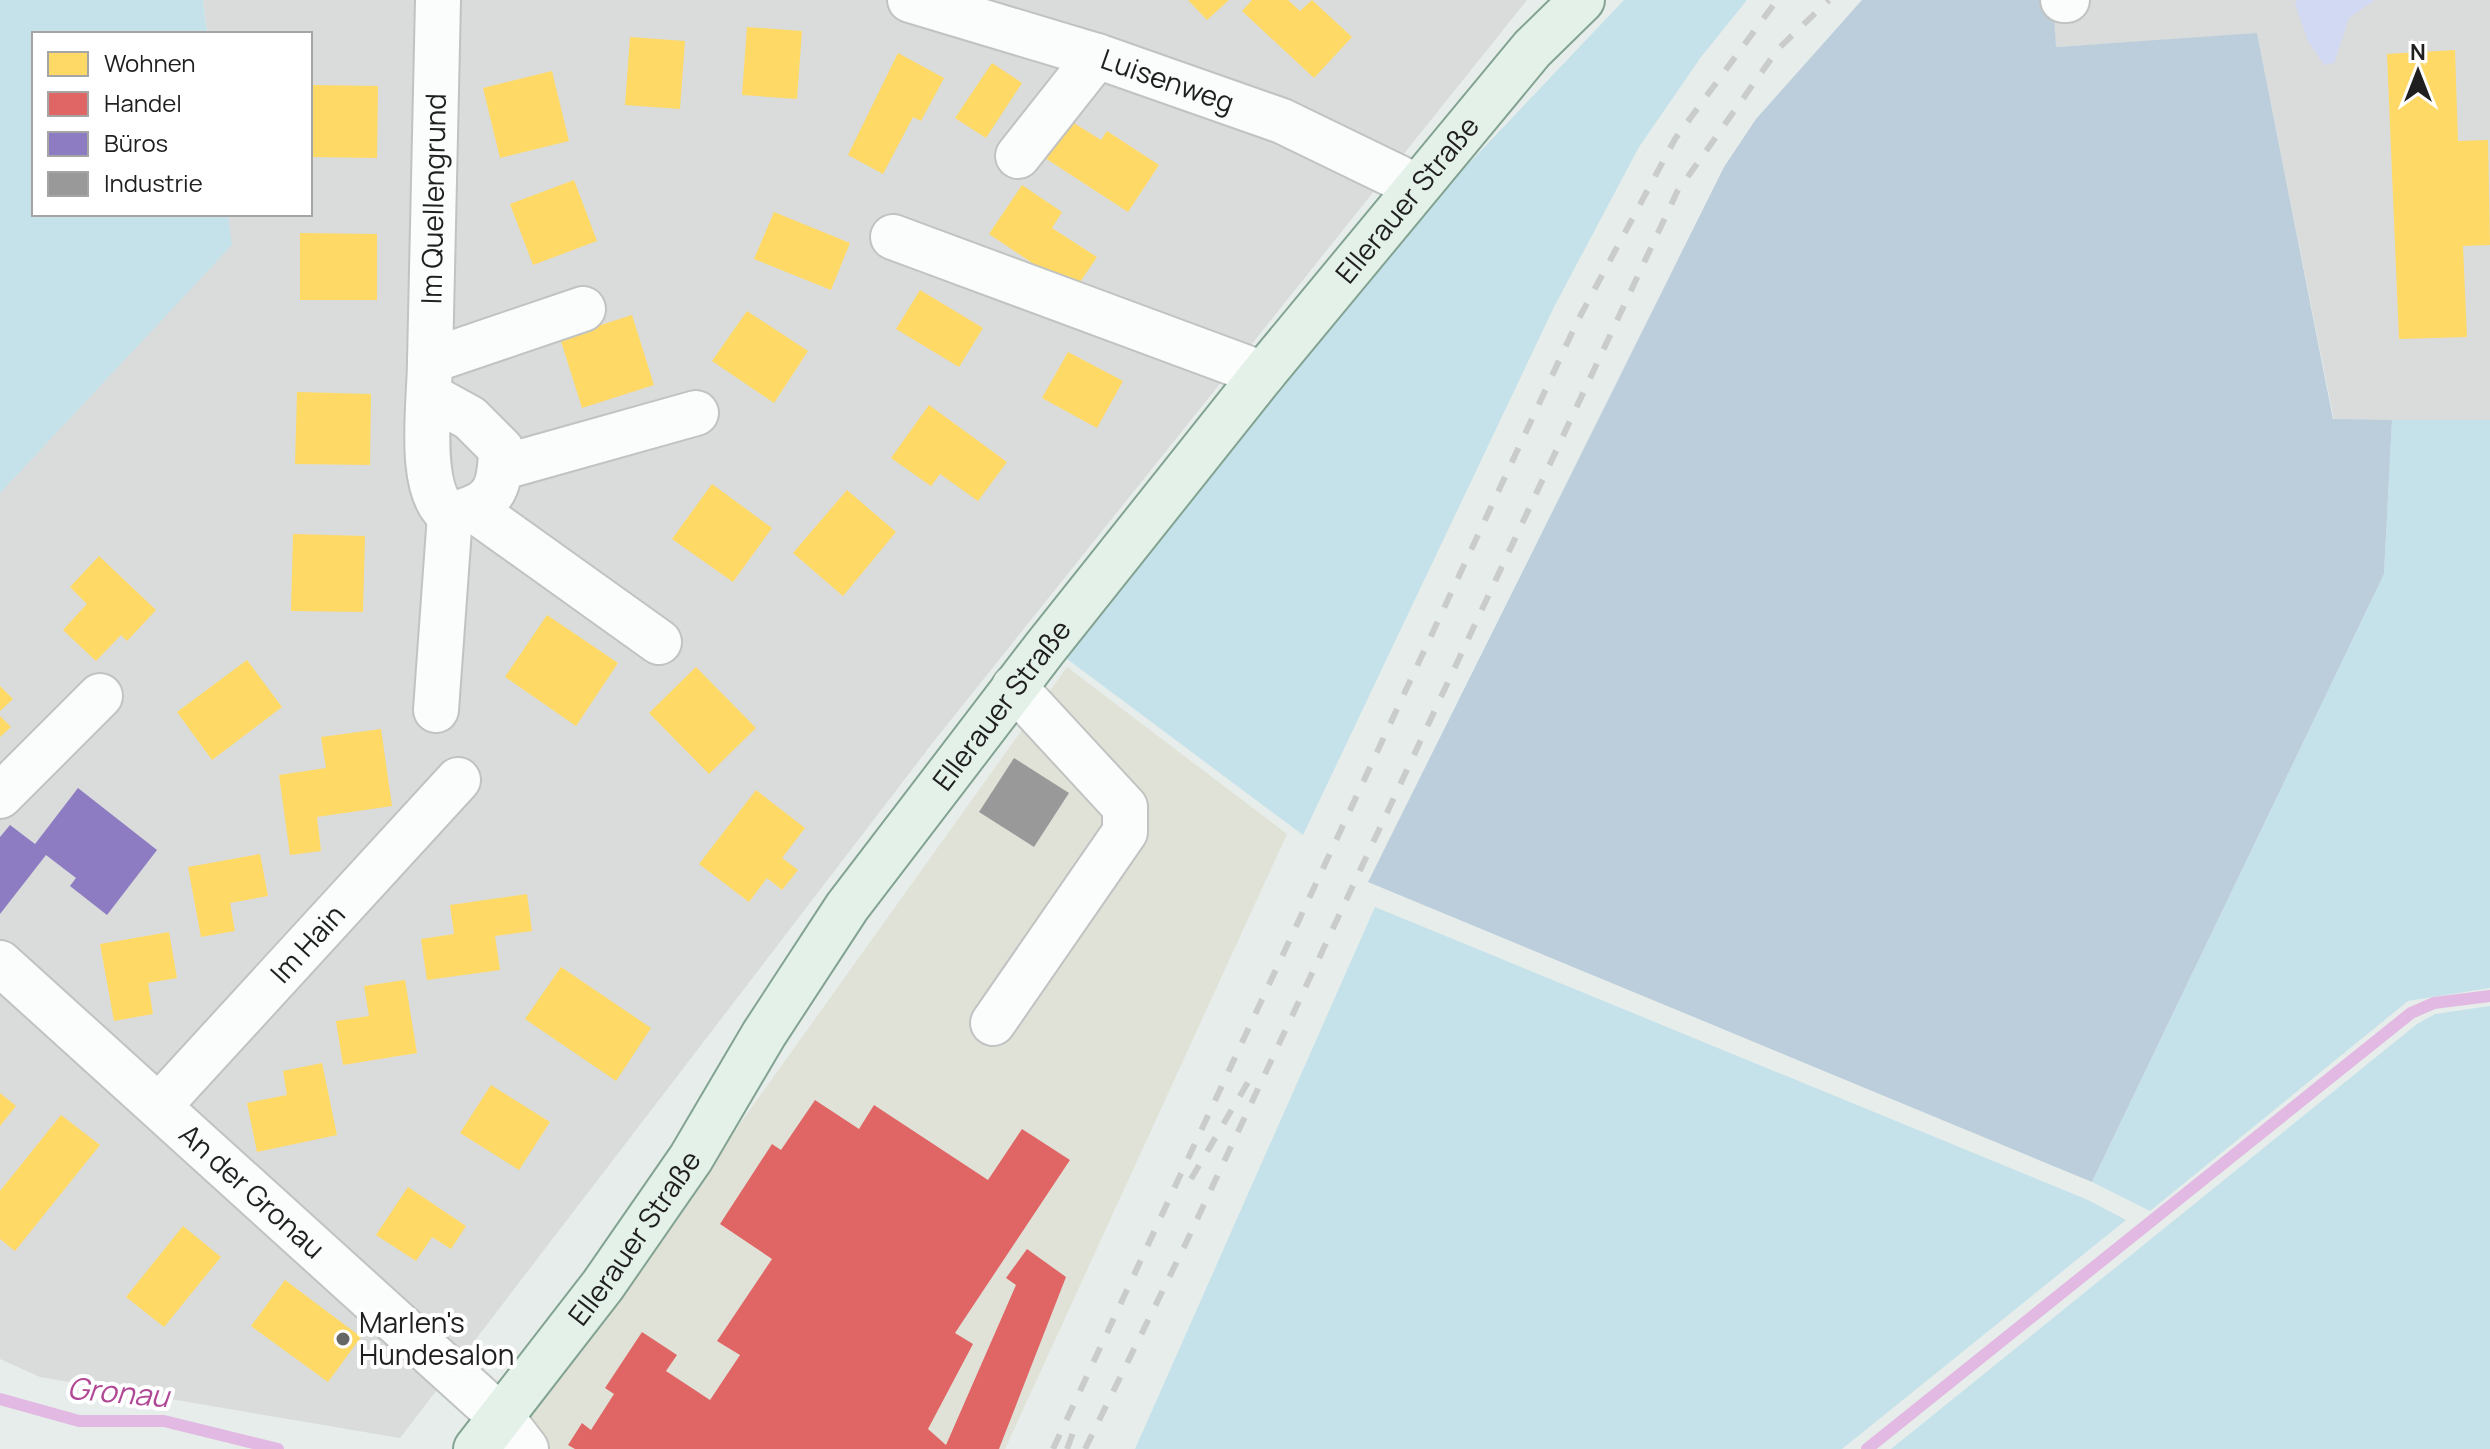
<svg xmlns="http://www.w3.org/2000/svg" width="2490" height="1449" viewBox="0 0 2490 1449" font-family="Manrope,sans-serif">
  <rect width="100%" height="100%" fill="#e7edea"/>
  <path fill="#d9dcda" d="M203,0H1527L934,741L400,1438L40,1377L0,1359V493L231,245L228,214H310V34H207Z
    M2053,0H2490V420H2334L2257,34L2055,47Z"/>
  <path fill="#e0e2d7" d="M1067,667L1287,834L1005,1449H507Z"/>
  <path fill="#c5e2eb" d="M0,0H203L207,34H34V214H228L232,245L0,493Z
    M1624,0H1747L1701,57L1639,147L1554,307L1303,835L1063,656L1415,220Z
    M2392,420H2490V988L2408,1001L2150,1211L2092,1182L2384,574Z
    M1375,907L2088,1200L2126,1220L1842,1449H1135Z
    M2490,1006V1449H1891L2417,1024L2435,1014Z"/>
  <path fill="#bccedc" d="M1862,0H2053L2056,47L2257,33L2333,419L2392,420L2384,574L2092,1182L1368,882L1724,167L1756,119Z"/>
  <path fill="#d2d9f3" d="M2297,0H2375L2349,18L2334,63L2324,65L2308,41L2295,4Z"/>
  <path fill="#ffd966" d="M1188,0H1229L1207,20Z
    M1252,0H1288L1300,11L1312,0L1352,37L1314,78L1242,11Z
    M747,27L802,31L797,99L742,95Z
    M630,37L685,41L680,109L625,105Z
    M2455,50L2458,141L2488,140L2490,245L2463,246L2467,337L2399,339L2387,54Z
    M898,53L944,78L921,121L913,117L883,174L848,155Z
    M992,63L1022,83L986,138L955,118Z
    M552,71L569,141L500,158L483,88Z
    M310,85L378,86L377,158L310,157Z
    M1069,120L1101,140L1107,131L1159,165L1128,212L1045,158Z
    M574,180L597,241L533,265L510,204Z
    M1022,185L1062,212L1052,228L1097,257L1074,291L989,234Z
    M774,212L850,243L831,290L754,259Z
    M300,233L377,234V300H300Z
    M920,290L983,328L959,367L896,329Z
    M747,311L808,351L774,403L712,361Z
    M632,315L654,385L582,408L560,338Z
    M1068,352L1123,381L1097,428L1042,398Z
    M297,392L371,394L370,465L295,464Z
    M929,405L1007,462L978,501L940,474L931,486L891,458Z
    M712,484L772,528L733,582L672,539Z
    M847,490L896,532L843,596L793,553Z
    M293,534L365,536L363,612L291,611Z
    M99,556L156,610L127,641L121,635L96,661L63,630L87,604L70,587Z
    M547,615L618,663L576,726L505,677Z
    M247,660L282,707L212,760L177,712Z
    M696,667L756,728L709,774L649,713Z
    M0,686L13,699L0,711Z
    M0,716L11,727L0,737Z
    M381,729L392,806L317,817L321,851L290,855L279,775L326,768L321,737Z
    M756,790L805,828L782,858L798,870L782,890L767,878L749,902L699,864Z
    M260,854L268,896L230,903L235,931L201,937L188,867Z
    M527,894L532,931L495,936L500,970L427,980L421,939L454,934L450,905Z
    M169,932L177,978L148,983L153,1014L114,1021L100,944Z
    M561,967L651,1028L616,1081L525,1019Z
    M405,980L417,1053L343,1065L336,1021L369,1016L364,986Z
    M322,1063L337,1135L257,1152L247,1103L287,1095L283,1071Z
    M491,1085L550,1122L519,1170L460,1133Z
    M0,1093L16,1106L0,1126Z
    M61,1115L100,1145L15,1251L0,1239V1191Z
    M408,1187L466,1226L451,1249L432,1237L416,1261L376,1235Z
    M183,1226L221,1257L164,1327L126,1297Z
    M285,1280L361,1337L328,1382L251,1326Z"/>
  <path fill="#e06666" d="M815,1100L859,1129L874,1105L988,1180L1022,1129L1070,1160L955,1333L973,1344L928,1429L946,1445L1016,1285L1006,1278L1027,1249L1066,1277L999,1449H575L568,1445L582,1423L591,1430L614,1394L605,1388L642,1332L677,1355L666,1371L710,1400L740,1355L717,1341L772,1259L720,1224L772,1144L781,1150Z"/>
  <path fill="#8e7cc3" d="M78,788L157,850L107,915L70,886L76,878L46,855L0,914V837L10,825L35,844Z"/>
  <path fill="#999" d="M1014,758L1069,793L1034,847L979,812Z"/>
  <g fill="none" stroke-linecap="round" stroke-linejoin="round">
    <path stroke="#e1b9e2" stroke-width="12" d="M0,1399L79,1421H164L278,1449
      M1867,1449L2411,1013L2434,1003L2490,996"/>
    <g stroke="#c0c3c1" stroke-width="48">
      <g id="minor">
        <path id="s1" d="M910,0L1097,56L1282,121L1416,186"/>
        <path d="M2063,0H2067"/>
        <path d="M1018,156L1097,56"/>
        <path d="M893,237L1263,374"/>
        <path d="M430,361L583,309"/>
        <path id="s2" d="M430,396L470,418L501,449C500,493 493,504 450,515C416,493 430,400 430,361L438,0"/>
        <path d="M500,468L696,413"/>
        <path d="M473,509L659,642"/>
        <path d="M436,710L450,515"/>
        <path d="M0,796L100,696"/>
        <path id="s3" d="M0,963L503,1419L526,1449"/>
        <path d="M993,1023L1125,832V807L1014,687"/>
        <path id="s4" d="M159,1106L458,780"/>
      </g>
    </g>
    <g stroke="#83a392" stroke-width="48">
      <g id="major">
        <path id="s5" d="M476,1449L603,1285L691,1158L764,1034L847,907L1045,648L1263,374L1532,49L1582,0"/>
      </g>
    </g>
    <use href="#minor" stroke="#fbfcfc" stroke-width="44"/>
    <use href="#major" stroke="#e4f1e9" stroke-width="44"/>
    <path stroke="#cacbcb" stroke-width="6" stroke-dasharray="16 16" stroke-linecap="butt" d="M1191,1179L1254,1072
      M1053,1449L1577,322L1675,139L1777,0
      M1067,1449L1078,1419
      M1085,1449L1185,1245L1677,192L1778,49L1829,0"/>
  </g>
  <circle fill="#656766" stroke="#fff" stroke-width="3" cx="343" cy="1339" r="8"/>
  <g text-anchor="middle" stroke-width="8" stroke-linejoin="round" paint-order="stroke">
    <g font-size="28" fill="#1f1f1f" stroke="#fff">
      <text dy="10" stroke="none"><textPath href="#s1" startOffset="270">Luisenweg</textPath></text>
      <text dy="10" stroke="none"><textPath href="#s2" startOffset="506">Im Quellengrund</textPath></text>
      <text dy="10" stroke="none"><textPath href="#s5" startOffset="1560">Ellerauer Straße</textPath></text>
      <text dy="10" stroke="none"><textPath href="#s5" startOffset="912">Ellerauer Straße</textPath></text>
      <text dy="10" stroke="none"><textPath href="#s4" startOffset="220">Im Hain</textPath></text>
      <text dy="10" stroke="none"><textPath href="#s3" startOffset="340">An der Gronau</textPath></text>
      <text dy="10" stroke="none"><textPath href="#s5" startOffset="264">Ellerauer Straße</textPath></text>
    </g>
    <g font-size="28" fill="#1f1f1f" stroke="#fff" text-anchor="start">
      <text x="359" y="1333">Marlen's<tspan x="359" dy="32">Hundesalon</tspan></text>
    </g>
    <g font-size="30" font-style="italic" fill="#b14895" stroke="#fff">
      <text transform="translate(118 1393) rotate(5)" y="10">Gronau</text>
    </g>
  </g>
  <rect x="32" y="32" width="280" height="184" fill="#ffffff" stroke="#a5a5a5" stroke-width="2"/>
  <rect x="48" y="52" width="40" height="24" fill="#ffd966" stroke="#a5a5a5" stroke-width="2"/>
  <text x="104" y="72" font-size="24" fill="#1f1f1f">Wohnen</text>
  <rect x="48" y="92" width="40" height="24" fill="#e06666" stroke="#a5a5a5" stroke-width="2"/>
  <text x="104" y="112" font-size="24" fill="#1f1f1f">Handel</text>
  <rect x="48" y="132" width="40" height="24" fill="#8e7cc3" stroke="#a5a5a5" stroke-width="2"/>
  <text x="104" y="152" font-size="24" fill="#1f1f1f">Büros</text>
  <rect x="48" y="172" width="40" height="24" fill="#999999" stroke="#a5a5a5" stroke-width="2"/>
  <text x="104" y="192" font-size="24" fill="#1f1f1f">Industrie</text>
  <g transform="translate(2418 72)" stroke="#ffffff" stroke-width="6" paint-order="stroke">
  <path d="M0-6L14 30L0 20L-14 30Z" fill="#1f1f1f"/>
  <text y="-12" font-size="22" font-weight="bold" text-anchor="middle" fill="#1f1f1f">N</text>
  </g>
</svg>
